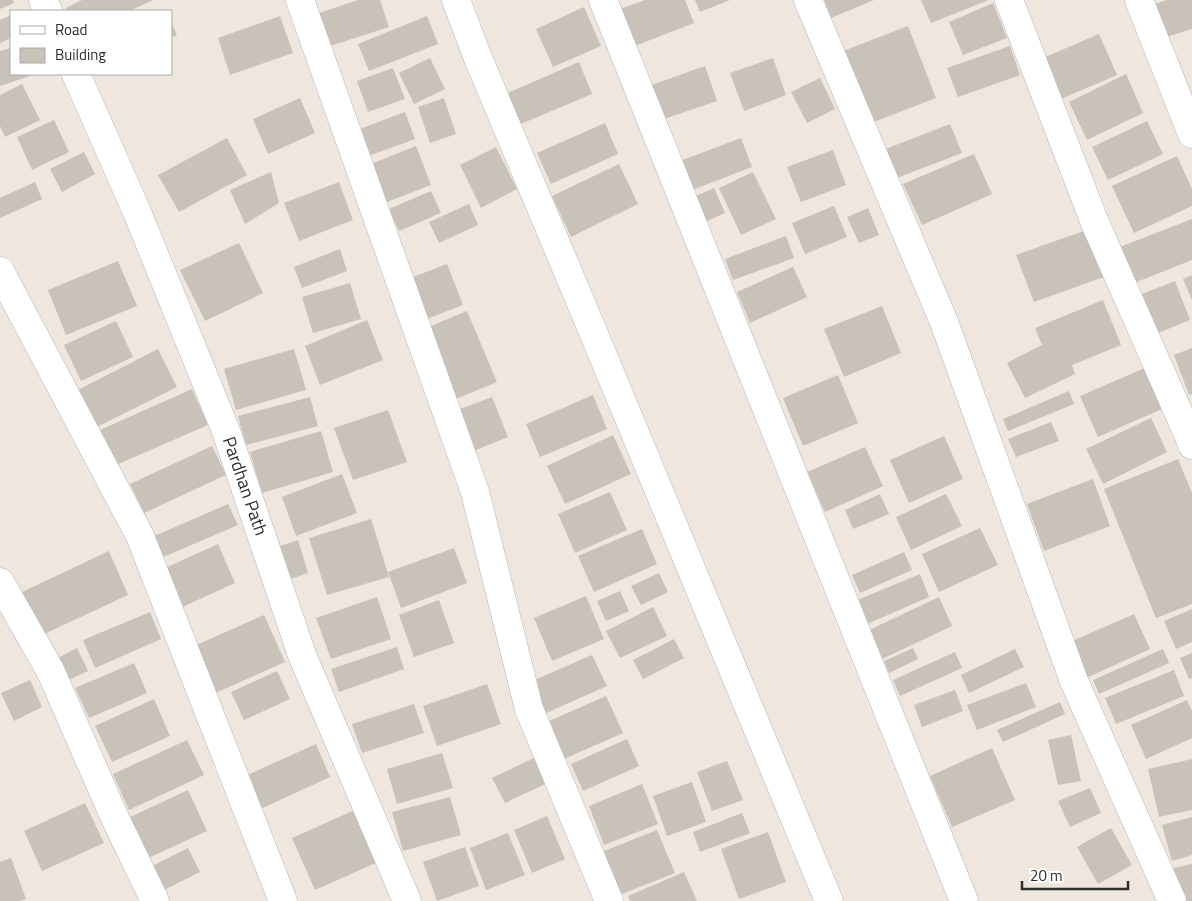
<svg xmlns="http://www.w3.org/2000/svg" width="1192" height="901" viewBox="0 0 1192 901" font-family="'Titillium Web',sans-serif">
  <rect width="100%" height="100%" fill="#efe6de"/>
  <path fill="#c8c2b9" d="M0,0H13L14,3L0,9Z
    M82,0H153L129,11H67L66,8Z
    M358,0H380L389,27L327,47L316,14Z
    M645,0H685L694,23L627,49L612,12Z
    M695,0H730L700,12Z
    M824,0H874L831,18Z
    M921,0H989L931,23Z
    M1167,0H1192V29L1157,40L1146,7Z
    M993,3L1007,38L963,55L949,22Z
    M584,7L601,46L553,67L536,29Z
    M11,15V38L0,43V20Z
    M280,16L293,53L230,75L218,38Z
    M427,16L438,44L369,71L358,44Z
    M171,22L177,35L171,38Z
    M908,26L936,98L871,123L843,51Z
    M1099,34L1117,75L1054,102L1036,61Z
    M1010,46L1020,75L958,97L947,68Z
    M11,48V74H29L30,76L0,86V51Z
    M430,58L445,89L414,104L399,73Z
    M773,58L786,95L744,111L730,73Z
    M579,62L592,94L509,129L496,98Z
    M705,66L717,101L655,122L643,88Z
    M393,68L405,99L368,112L357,81Z
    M1126,74L1143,113L1087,140L1069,102Z
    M820,78L835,109L807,123L791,92Z
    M22,84L40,120L5,137L0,126V95Z
    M300,98L315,133L268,154L253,119Z
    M444,98L456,134L430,143L418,107Z
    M405,112L415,139L363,158L354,131Z
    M54,120L69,152L32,170L17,137Z
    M1147,121L1163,154L1108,180L1092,147Z
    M605,123L618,154L551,184L537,153Z
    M950,124L962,153L894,179L883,150Z
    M227,138L247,175L179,212L158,175Z
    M741,138L752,167L692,190L680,161Z
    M416,146L431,185L382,204L366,166Z
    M496,147L517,189L481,208L460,165Z
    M833,150L846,185L801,202L787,167Z
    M84,152L95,174L62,192L50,169Z
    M974,154L992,194L922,225L903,184Z
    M1177,156L1192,189V206L1134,233L1112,186Z
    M619,164L638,204L571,237L552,196Z
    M271,172L279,203L245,224L230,190Z
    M753,172L776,219L741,235L719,188Z
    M35,182L42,199L0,218V198Z
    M339,182L353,220L299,241L284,203Z
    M714,188L725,213L698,225L687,200Z
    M431,191L441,213L399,231L389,209Z
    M469,204L478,225L439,243L429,222Z
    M834,206L847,237L805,254L792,223Z
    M868,208L879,235L859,243L847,217Z
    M1192,219V260L1134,283L1120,247Z
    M1095,227L1112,274L1034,302L1016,255Z
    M786,236L794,258L733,280L725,259Z
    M239,243L263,293L205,321L180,270Z
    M340,249L347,271L302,288L294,267Z
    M118,261L137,306L66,335L48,290Z
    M447,264L463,305L424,320L408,279Z
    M793,267L807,297L750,323L737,292Z
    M1192,275V300L1183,279Z
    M1175,281L1190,320L1158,333L1142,294Z
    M350,283L361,319L313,333L302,297Z
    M1103,300L1121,345L1072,365L1075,374L1025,398L1007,363L1042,345L1035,328Z
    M882,306L901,353L844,377L824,329Z
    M467,311L497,382L451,401L421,330Z
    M367,320L383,360L320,385L305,346Z
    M116,321L133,357L81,381L64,345Z
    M1192,348V394L1189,395L1174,355Z
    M158,349L177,387L91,430L72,393Z
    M294,349L306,390L236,410L224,369Z
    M1152,365L1169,406L1098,437L1080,396Z
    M838,375L858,423L803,446L783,398Z
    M192,389L208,425L107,469L91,434Z
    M1069,391L1074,404L1008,431L1003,419Z
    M593,395L607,429L540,457L526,424Z
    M310,397L318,426L246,445L238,416Z
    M492,397L508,437L471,452L455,411Z
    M388,410L407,462L353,480L334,428Z
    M1151,418L1167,452L1103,484L1086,449Z
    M1051,422L1059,441L1016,457L1008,439Z
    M321,431L333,472L262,493L250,452Z
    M613,435L631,474L565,504L547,466Z
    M944,436L963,479L909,503L890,460Z
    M212,446L226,475L144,513L130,484Z
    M865,447L883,486L825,512L807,472Z
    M1178,459L1192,493V604L1156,618L1104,489Z
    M342,474L357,513L296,536L282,497Z
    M1093,479L1110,526L1044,551L1027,504Z
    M610,492L627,530L575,553L558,514Z
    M880,494L889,514L853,529L845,510Z
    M946,494L962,526L911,550L896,517Z
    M228,504L238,525L161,558L152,537Z
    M371,519L389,577L327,595L309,538Z
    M980,528L998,565L939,592L922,554Z
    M642,529L657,564L594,592L578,556Z
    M298,540L308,573L282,582L271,549Z
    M218,544L235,583L180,608L163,569Z
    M454,548L467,583L401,608L388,572Z
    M109,551L128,595L42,635L22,592Z
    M904,552L912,570L860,593L852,575Z
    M659,573L668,592L641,605L631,586Z
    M920,574L929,597L865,625L855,601Z
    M620,591L629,611L606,621L597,601Z
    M586,596L604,639L552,661L534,618Z
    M377,597L391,639L331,659L316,618Z
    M939,597L952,626L882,659L869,630Z
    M439,600L454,643L414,657L399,615Z
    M653,607L667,636L620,658L606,631Z
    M1192,609V642L1176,649L1164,621Z
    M150,612L161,639L95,668L83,640Z
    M1134,614L1150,649L1086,678L1070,642Z
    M264,615L285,662L211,695L190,648Z
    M674,639L684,658L643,679L633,660Z
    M397,647L404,669L339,692L331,669Z
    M77,648L88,671L69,680L58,658Z
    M913,648L918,659L889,673L884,661Z
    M1015,649L1024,667L969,693L961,675Z
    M1163,649L1169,663L1099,694L1093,680Z
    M955,652L962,668L900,696L893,680Z
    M1192,653V678L1189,679L1180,658Z
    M592,655L607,686L544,714L530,682Z
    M134,663L147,693L89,718L75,688Z
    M1174,670L1184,696L1116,724L1105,698Z
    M277,671L290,699L244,720L231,692Z
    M30,680L42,707L14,721L1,693Z
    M1026,683L1036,707L977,730L967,705Z
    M487,684L501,724L437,746L423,706Z
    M955,690L963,711L922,727L914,705Z
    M606,696L623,733L557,762L540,725Z
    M154,699L170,736L112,762L95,726Z
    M1187,700L1192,711V738L1146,759L1131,725Z
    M1060,702L1065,714L1003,742L997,730Z
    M414,704L424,733L362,753L352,724Z
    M1071,735L1081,781L1058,785L1048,740Z
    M627,739L639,766L583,791L571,764Z
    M187,740L204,775L129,810L113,774Z
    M316,744L330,777L256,811L241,778Z
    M992,748L1015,800L952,827L930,776Z
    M442,753L453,788L397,804L387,769Z
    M542,754L554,780L505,803L492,778Z
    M1192,759V810L1159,817L1148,769Z
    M727,761L743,800L712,811L697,772Z
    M692,782L706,822L667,836L653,796Z
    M642,784L658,824L604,845L589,806Z
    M1090,788L1101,813L1070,827L1058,801Z
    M188,790L207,831L146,859L128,818Z
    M450,797L461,835L403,851L392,812Z
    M85,803L104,843L42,871L24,831Z
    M355,810L378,862L315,890L292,838Z
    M742,813L750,833L700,852L693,832Z
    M547,816L565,859L532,873L514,830Z
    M1192,817V855L1172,861L1162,825Z
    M1111,828L1132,865L1098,884L1077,847Z
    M657,830L675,873L617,896L599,853Z
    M768,832L786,882L739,899L721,849Z
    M508,833L525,875L486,890L470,848Z
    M465,847L479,886L437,901L423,862Z
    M188,848L200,872L160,892L148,868Z
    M11,858L26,899L20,901H0V862Z
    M1192,864V901H1182L1174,868Z
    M684,872L697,901H630L628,896Z"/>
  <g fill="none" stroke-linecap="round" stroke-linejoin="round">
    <g stroke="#b2b6c1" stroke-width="29">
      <path id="minor" d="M43,0L48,11
        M300,0L475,492L529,709L609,901
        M456,0L478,58L589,322L829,901
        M603,0L964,901
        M808,0L944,322L1074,681L1172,901
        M1009,0L1095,223L1188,434L1192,445
        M1139,0L1192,134
        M76,74L137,212L226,431L302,655L407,901
        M0,271L140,536L283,901
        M0,582L51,672L114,816L155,901"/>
    </g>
    <use href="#minor" stroke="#fff" stroke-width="28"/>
  </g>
  <g text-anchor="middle" stroke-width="5" stroke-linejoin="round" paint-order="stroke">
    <g font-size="18" fill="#2d2d2d" stroke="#fff">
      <text transform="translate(245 486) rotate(71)" y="6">Pardhan Path</text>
    </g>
  </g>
  <rect x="10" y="10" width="162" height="65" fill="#ffffff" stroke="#ababab"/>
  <rect x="20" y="26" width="25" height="8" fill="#ffffff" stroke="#ababab"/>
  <text x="55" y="35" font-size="15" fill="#2d2d2d">Road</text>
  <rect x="20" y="48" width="25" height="15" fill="#c8c2b9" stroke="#ababab"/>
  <text x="55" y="60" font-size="15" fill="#2d2d2d">Building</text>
  <path d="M1022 881v8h106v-8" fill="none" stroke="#2d2d2d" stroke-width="2.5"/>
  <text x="1030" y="881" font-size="15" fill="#2d2d2d" stroke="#ffffff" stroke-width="4" paint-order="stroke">20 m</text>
</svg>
